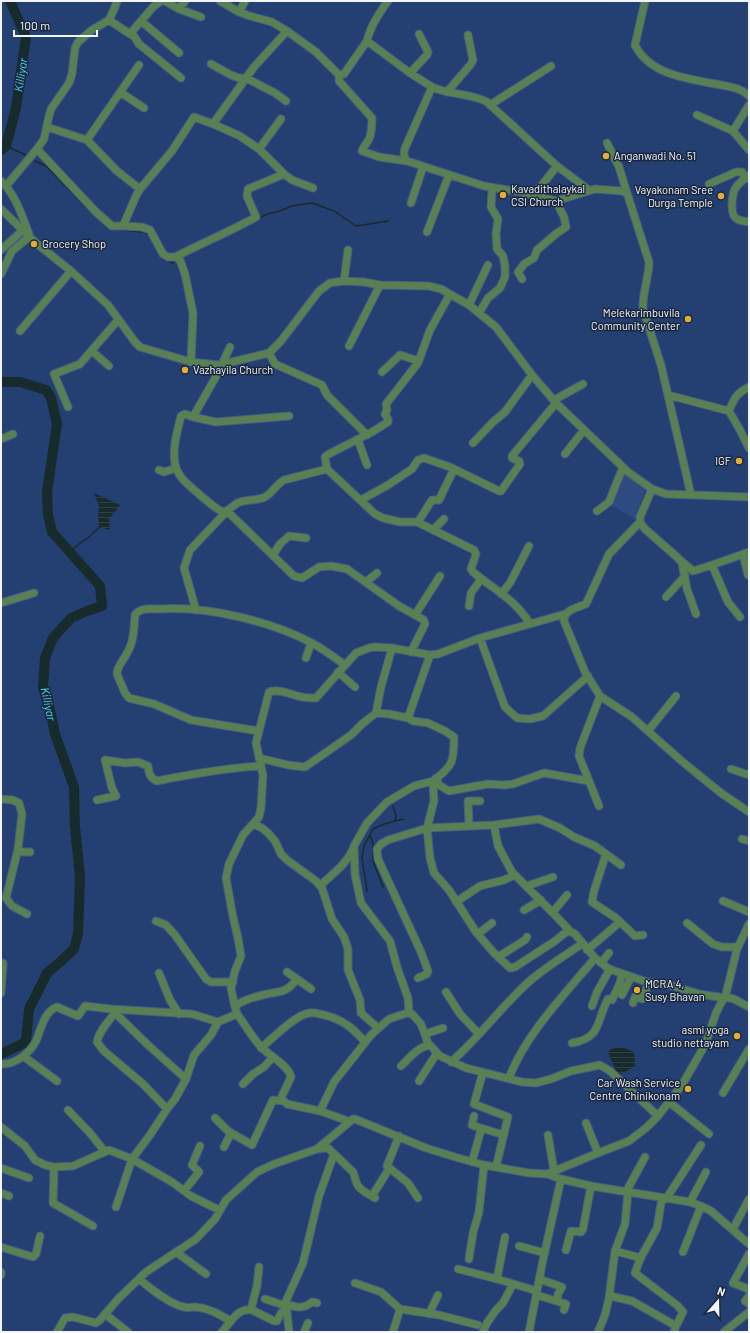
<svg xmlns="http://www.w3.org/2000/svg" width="750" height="1333" viewBox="0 0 750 1333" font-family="Barlow,sans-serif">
  <defs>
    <pattern id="water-rules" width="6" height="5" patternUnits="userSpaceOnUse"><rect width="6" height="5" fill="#182b2c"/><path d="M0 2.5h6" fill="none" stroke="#2f4041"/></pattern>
  </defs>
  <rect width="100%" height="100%" fill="#243f71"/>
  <path fill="#2e4b81" d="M623,475L626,476L645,490L635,519L612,506L607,500Z"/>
  <path fill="url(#water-rules)" d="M94,493L120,505L109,519L110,530L99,527L98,515L99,506Z
    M622,1047L634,1052L635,1066L618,1076L608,1052L611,1049Z"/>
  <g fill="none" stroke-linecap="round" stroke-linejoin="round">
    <path stroke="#182b2c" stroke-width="1.5" d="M6,146L28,156
      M35,161L46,166L91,212
      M258,219L267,214L277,212L292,206L312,203L334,211L356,226L363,225L388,221
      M101,221L109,227
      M113,229L144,232L150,236
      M164,259L173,263L176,261
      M70,551L90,536L100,527
      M393,806L396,816L395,821
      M370,835L373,845V861L383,887
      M367,891L362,857L364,846L373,829L384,824L403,819
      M335,930L342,940"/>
    <path stroke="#182b2c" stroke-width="10" d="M1,150L6,146L16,108L26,37L10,1
      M1,382H20L46,390L51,398L57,424L47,492L48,515L52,532L100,586L102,606L87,611L71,618L53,638L45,658L43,688L50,710L55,734L74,787L75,827L80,877L78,934L74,949L59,963L47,973L29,1009L26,1042L1,1054"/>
    <g stroke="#455c87" stroke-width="9">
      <path id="minor" d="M165,1L179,9L201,17
        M220,1L239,12
        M245,1L239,12L250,16L272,22L287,31
        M645,1L635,45C650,76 691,79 721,85C731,87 741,88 749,96
        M179,9L185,1
        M109,20L115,7L117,1
        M141,21L179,53
        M130,34L134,36L139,44L181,78
        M367,41C370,27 379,13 388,1
        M211,64L231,75L239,78H246L275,93L286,101
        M410,73L427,55L428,52L419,34
        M339,75V81L372,118C372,126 372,133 369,139C367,144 363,146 362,151L379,157L407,161
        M432,87C449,95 470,93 487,102L557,166L589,190
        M120,92L144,108
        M447,92L471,64L473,60L468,35
        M490,105L551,66
        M749,105L733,131L749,150
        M697,115L733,131
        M213,124L240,136L259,149L284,174L292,180L313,188
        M47,127L87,140L117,171L140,189
        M87,140L139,65
        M607,143L619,167L627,193
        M37,149L44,139L49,116L51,109L69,83L72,74L75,48L78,42L92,30L109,20L130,34L153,7L161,1
        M259,149L281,119
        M749,175C745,179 740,182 737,186C732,191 729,215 737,219C740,221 745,221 749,222
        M1,181C16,195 22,216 29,234
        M709,184L736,172H742L745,179
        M6,186L37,149L96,212L112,226H123L136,196L140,189L172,151L194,117L213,124L254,67L287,31L316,52L339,75L344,74L367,41L410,73L432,87L405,148C403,154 404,157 407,161L484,186L521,192L556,201L595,189L622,191L627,193L649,262C649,278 642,293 643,309L661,365L691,495
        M534,195L557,166
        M411,203L423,167
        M1,209L36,243L71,271L108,305L135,342L140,347L191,362L219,365L269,353L281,341L319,291L330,283L344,281L363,282L380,285L429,286L441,289L469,305L496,327L532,375L556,403L628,472L652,489L666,494L749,497
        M123,226L142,227L150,230L163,254L168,257H175L180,260L185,274L193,313L191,362
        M427,232L449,175
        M1,250L23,230
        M175,257C202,243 229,232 256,217L247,196L248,189L284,174
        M1,274L12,251L29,237
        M522,279L518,272L524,264L534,258L537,250L557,233L566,227L564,217L556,201
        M344,281L348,250
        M469,305L488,265
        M479,313L488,298L500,288L505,277V266L503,256L497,249L496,234L498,219L491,207L492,191L493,189
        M20,331L71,271
        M349,346L380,285
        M92,351L109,366
        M269,353L275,364L322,385L327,395L367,435
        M222,364L230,347
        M219,365L218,373L193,417L185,414L181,416C177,432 169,458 179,474C184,483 194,489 201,496C208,501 216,510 224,512C230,510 234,504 240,502C248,499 257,501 265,497C272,493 276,485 284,480L327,469L325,457L327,455L372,432L388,422V419L385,414L387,410L386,404L418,363L430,330L450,294
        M382,372L400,355L419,361
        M749,387C737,393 734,398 729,411L740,430L749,448
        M668,395L729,411
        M554,400L583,384
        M68,407L54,374L80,364L118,320
        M193,417L216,422L289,416
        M1,439L13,434
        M358,440L367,465
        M473,443L493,422L505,412L532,375
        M565,454L584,430
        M327,469L375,514L383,518L400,522H417L474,550L476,554L471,569L473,572C493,589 516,600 530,624
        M159,470L164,472L176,468
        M652,489L640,517V522L609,554L586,604C577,608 563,610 564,621L585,672L600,696L632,717L684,763L721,793L749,812
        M361,500L388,485L412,469L418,460L424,458L450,467L499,491H501L520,464L519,461L512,458V456L556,403
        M597,511L609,502L623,467
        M418,522L432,500H439L454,469
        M640,522L645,529L677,557L682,563L687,589L696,614
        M433,530L444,519
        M743,554L748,575
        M273,555L280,544L289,536L306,538
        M680,560L693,571L712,565L728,602L740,617
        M712,565L749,552
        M366,582L377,573
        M501,594L510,583L529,546
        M666,597L685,576
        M1,603L34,593
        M469,606L471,593L481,579
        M196,610L184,568L190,550L227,511L294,576L302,578L319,567L331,566L347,569L399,606L424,620L425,624L411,652
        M415,615L440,576
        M480,638L505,707L517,718L530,719L543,716L588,676
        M306,658L311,643
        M338,672L355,687
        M376,713L381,687L392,648
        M408,718L430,655
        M258,731L191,720L154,704L133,699L129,698L125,693L117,674C117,666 124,660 127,653C134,642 134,628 135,615C140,607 152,609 161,609C207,606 270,621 312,643C323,649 334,657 345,665
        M648,731L676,696
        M259,758L288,765L305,767L351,735L362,724L376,713L389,714L408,718L413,721L428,723L445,731L454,737C454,762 453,766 433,781V783L434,801L427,828L430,858L434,873L449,890L476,932L494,953L510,968L515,967L555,941L565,933L570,931L575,934L595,958L609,969L647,982L673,986L699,994L725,998L737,949L749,924
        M731,769L749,775
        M436,778L439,785L449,791L488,784L504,785L513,784L544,773L589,781
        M1,799L13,800L19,803L22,814L18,849L22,852H30
        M97,800L116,796L112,788L105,760L125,763L138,762L148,766C149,774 150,778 157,781C192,774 226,768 261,766
        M599,806L579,756L580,748L600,696
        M254,824L262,828L268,833L275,841L281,854L287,860L316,881L322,888L332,919L344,937L348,949V970L360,1000L361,1013L378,1028
        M494,825L498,846L512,872L552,912L571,932
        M469,826L468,801H480
        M742,839L749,841
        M18,849L6,898L12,906L27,914
        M606,854L594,891L592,902L616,918L635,936L643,935
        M320,886C332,874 346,865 353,849
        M527,886L553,877
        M723,901L749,912
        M456,902L480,886L504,880L515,875
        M524,910L541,900
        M553,912L567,895
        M156,921L166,925L175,935L206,979L211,982H233
        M687,923L713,944L722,947H738
        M478,934L492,923
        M587,950L620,922
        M498,957L525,940L527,937
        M601,963L609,953
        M159,973L170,1000L179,1014
        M418,978L427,974L428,971L421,952L378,859L377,849L381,844L388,840L427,828L494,825L539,819L560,828L574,837L595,846L621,865
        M297,979L311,989
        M446,992L460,1014L479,1034
        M1,993L3,963
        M622,995L631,977
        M633,1003L635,997L642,999L649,983
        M235,1006C244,1000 257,996 267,994C274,992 282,993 288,988C292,986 294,982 297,979L287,972
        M592,1006L597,992L610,969
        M111,1009L148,1045L186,1079L194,1055L211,1035L218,1022
        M115,1013C108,1022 99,1031 97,1042L104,1051L143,1084L167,1109
        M409,1013L408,998L397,967L390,941L361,903L355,875L354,846L367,823L387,802L414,786L433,781
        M237,1014L234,1003L231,988L235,971L241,956L238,938L233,917L226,878L229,864L243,835L259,817L261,808L263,775L256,743L269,692C279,688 292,695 302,697C306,698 311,698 316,698L356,653L369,648L375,647L392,648L430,655L438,654L480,638L565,614
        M425,1034L443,1028
        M572,1043C602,1038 596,1021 608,999L612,1000L620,983L622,974
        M261,1048C272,1039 295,1015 309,1013C314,1012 319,1014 324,1015C342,1019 353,1028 365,1042
        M23,1056L57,1081
        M451,1062C480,1037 503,1004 532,979C548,966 565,955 582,944
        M1,1064C15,1065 30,1053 36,1041C41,1030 44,1011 57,1007L78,1016L85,1006L111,1009L192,1014L218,1022L237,1014C245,1024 253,1039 262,1048C270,1056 289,1066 291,1077L282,1096V1099L287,1104L320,1111L348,1121
        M401,1066C410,1058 417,1047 430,1045
        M483,1072L474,1104L508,1117L496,1167
        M509,1078C525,1035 565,994 595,958
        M186,1079L175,1099L167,1109L150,1135L132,1159L172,1182L191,1196L219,1210
        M419,1081L437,1053
        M243,1084L253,1074L264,1067L273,1057
        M723,1093L749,1049
        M669,1102L709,1134
        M68,1110L90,1133L105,1152
        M320,1111L334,1082L371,1035L389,1019L407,1013L412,1014L421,1024L428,1043L440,1056L466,1068L522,1082L536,1083L551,1079L571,1071L600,1065L610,1071L658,1116
        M215,1118L228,1131L252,1145L273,1100L284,1101
        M586,1123L598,1153
        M1,1127L25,1146L35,1160L45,1165L54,1167L53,1203L93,1226
        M481,1128L504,1135
        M548,1135L554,1171
        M399,1136L387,1166L408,1183L418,1198
        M224,1147L231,1133
        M317,1149L325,1148V1147L328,1148L353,1172C355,1176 355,1180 357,1184C360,1191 369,1194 375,1198
        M472,1162L481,1130L480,1128L472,1125L474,1116
        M54,1167L73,1166L109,1150L132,1159L116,1207
        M1,1168L29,1178
        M561,1179L591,1186L628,1192L625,1224L615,1251L609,1298L605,1315L598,1332
        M184,1191L199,1172L192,1165L200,1146
        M626,1192L645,1157
        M628,1192L690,1202L701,1206L711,1211L749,1244
        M1,1193L9,1196
        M372,1196L389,1169
        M662,1198L657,1228L640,1259L635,1273L678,1306L683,1312L676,1326
        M666,1199L701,1145
        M690,1202L706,1172
        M733,1229L749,1199
        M519,1246L545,1253
        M1,1247L33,1257L36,1254L40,1236
        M566,1250L571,1231L581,1232L583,1229L591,1186
        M615,1251L641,1258
        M176,1252L206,1274
        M683,1252L701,1206
        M749,1254L733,1283L746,1288L749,1290
        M469,1259L473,1233L479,1212L484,1165
        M458,1269L497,1279L537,1291
        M1,1272V1275
        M139,1279C150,1288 169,1304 184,1307C188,1308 192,1307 196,1307C209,1308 220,1315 231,1321
        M497,1279L505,1237
        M539,1279L562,1287L558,1294L557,1301
        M355,1283L381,1292L400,1309
        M537,1295L566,1304L564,1310
        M610,1296L632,1301L676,1326L674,1332
        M749,1296L745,1301L749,1304
        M265,1299L286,1306
        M286,1304C297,1307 302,1310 312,1302L317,1303
        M251,1309L257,1286L259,1267
        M105,1314L128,1332
        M429,1314L438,1295
        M57,1332L65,1318L73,1317L96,1323L100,1320L118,1299L146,1272L196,1239L215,1219L226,1200L257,1172L274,1164L317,1149L353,1119H355L426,1148L455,1157L484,1165L529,1173L547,1174L598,1153L629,1141L646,1128L658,1116L682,1085L705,1045L716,1013L722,1001L725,998H731L736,1000L749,1007
        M222,1332C230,1323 238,1307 252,1310L274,1321H277L281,1313L287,1310
        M289,1332L286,1301L303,1263L319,1196L334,1154
        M304,1332L308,1323
        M393,1332L400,1309L439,1315L478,1325
        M483,1332L487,1323L496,1310L503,1303L513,1284
        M529,1332L543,1260L561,1179L547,1174
        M724,1332L749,1312"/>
    </g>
    <use href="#minor" stroke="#588053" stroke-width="7"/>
  </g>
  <g fill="#e5ad35" stroke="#1b273e" stroke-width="1.5">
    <circle cx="606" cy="156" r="4"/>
    <circle cx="503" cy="195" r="4"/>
    <circle cx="721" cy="196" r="4"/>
    <circle cx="34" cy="244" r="4"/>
    <circle cx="688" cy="319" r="4"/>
    <circle cx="185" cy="370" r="4"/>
    <circle cx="739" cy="461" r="4"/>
    <circle cx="637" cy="990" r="4"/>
    <circle cx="737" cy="1036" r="4"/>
    <circle cx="688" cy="1089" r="4"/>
  </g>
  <g text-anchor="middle" stroke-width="3" stroke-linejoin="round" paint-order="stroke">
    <g font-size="11" fill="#f1f4fa" stroke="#1b273e" text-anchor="start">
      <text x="614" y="160">Anganwadi No. 51</text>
      <text x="511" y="193">Kavadithalaykal<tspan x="511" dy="13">CSI Church</tspan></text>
      <text x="713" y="194" text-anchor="end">Vayakonam Sree<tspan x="713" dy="13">Durga Temple</tspan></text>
      <text x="42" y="248">Grocery Shop</text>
      <text x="680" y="317" text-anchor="end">Melekarimbuvila<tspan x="680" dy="13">Community Center</tspan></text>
      <text x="193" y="374">Vazhayila Church</text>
      <text x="731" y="465" text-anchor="end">IGF</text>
      <text x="645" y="988">MCRA 4,<tspan x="645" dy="13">Susy Bhavan</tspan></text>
      <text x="729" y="1034" text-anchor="end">asmi yoga<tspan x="729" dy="13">studio nettayam</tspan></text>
      <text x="680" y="1087" text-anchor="end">Car Wash Service<tspan x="680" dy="13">Centre Chinikonam</tspan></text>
    </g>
    <g font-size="12" font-style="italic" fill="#49dce6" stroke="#1b273e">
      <text transform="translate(21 75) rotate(-81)" y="4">Killiyar</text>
      <text transform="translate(48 704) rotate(78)" y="4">Killiyar</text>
    </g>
  </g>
  <rect width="750" height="1333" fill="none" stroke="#f1f4fa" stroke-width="4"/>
  <g transform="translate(718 1301) rotate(20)" stroke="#1b273e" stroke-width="3" paint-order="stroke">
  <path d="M0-3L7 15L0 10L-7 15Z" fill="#f1f4fa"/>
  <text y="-6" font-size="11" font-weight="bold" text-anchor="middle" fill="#f1f4fa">N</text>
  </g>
  <path d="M14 30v6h83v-6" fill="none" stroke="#f1f4fa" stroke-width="2"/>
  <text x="20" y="30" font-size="12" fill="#f1f4fa" stroke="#1b273e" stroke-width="3" paint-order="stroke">100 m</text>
</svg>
